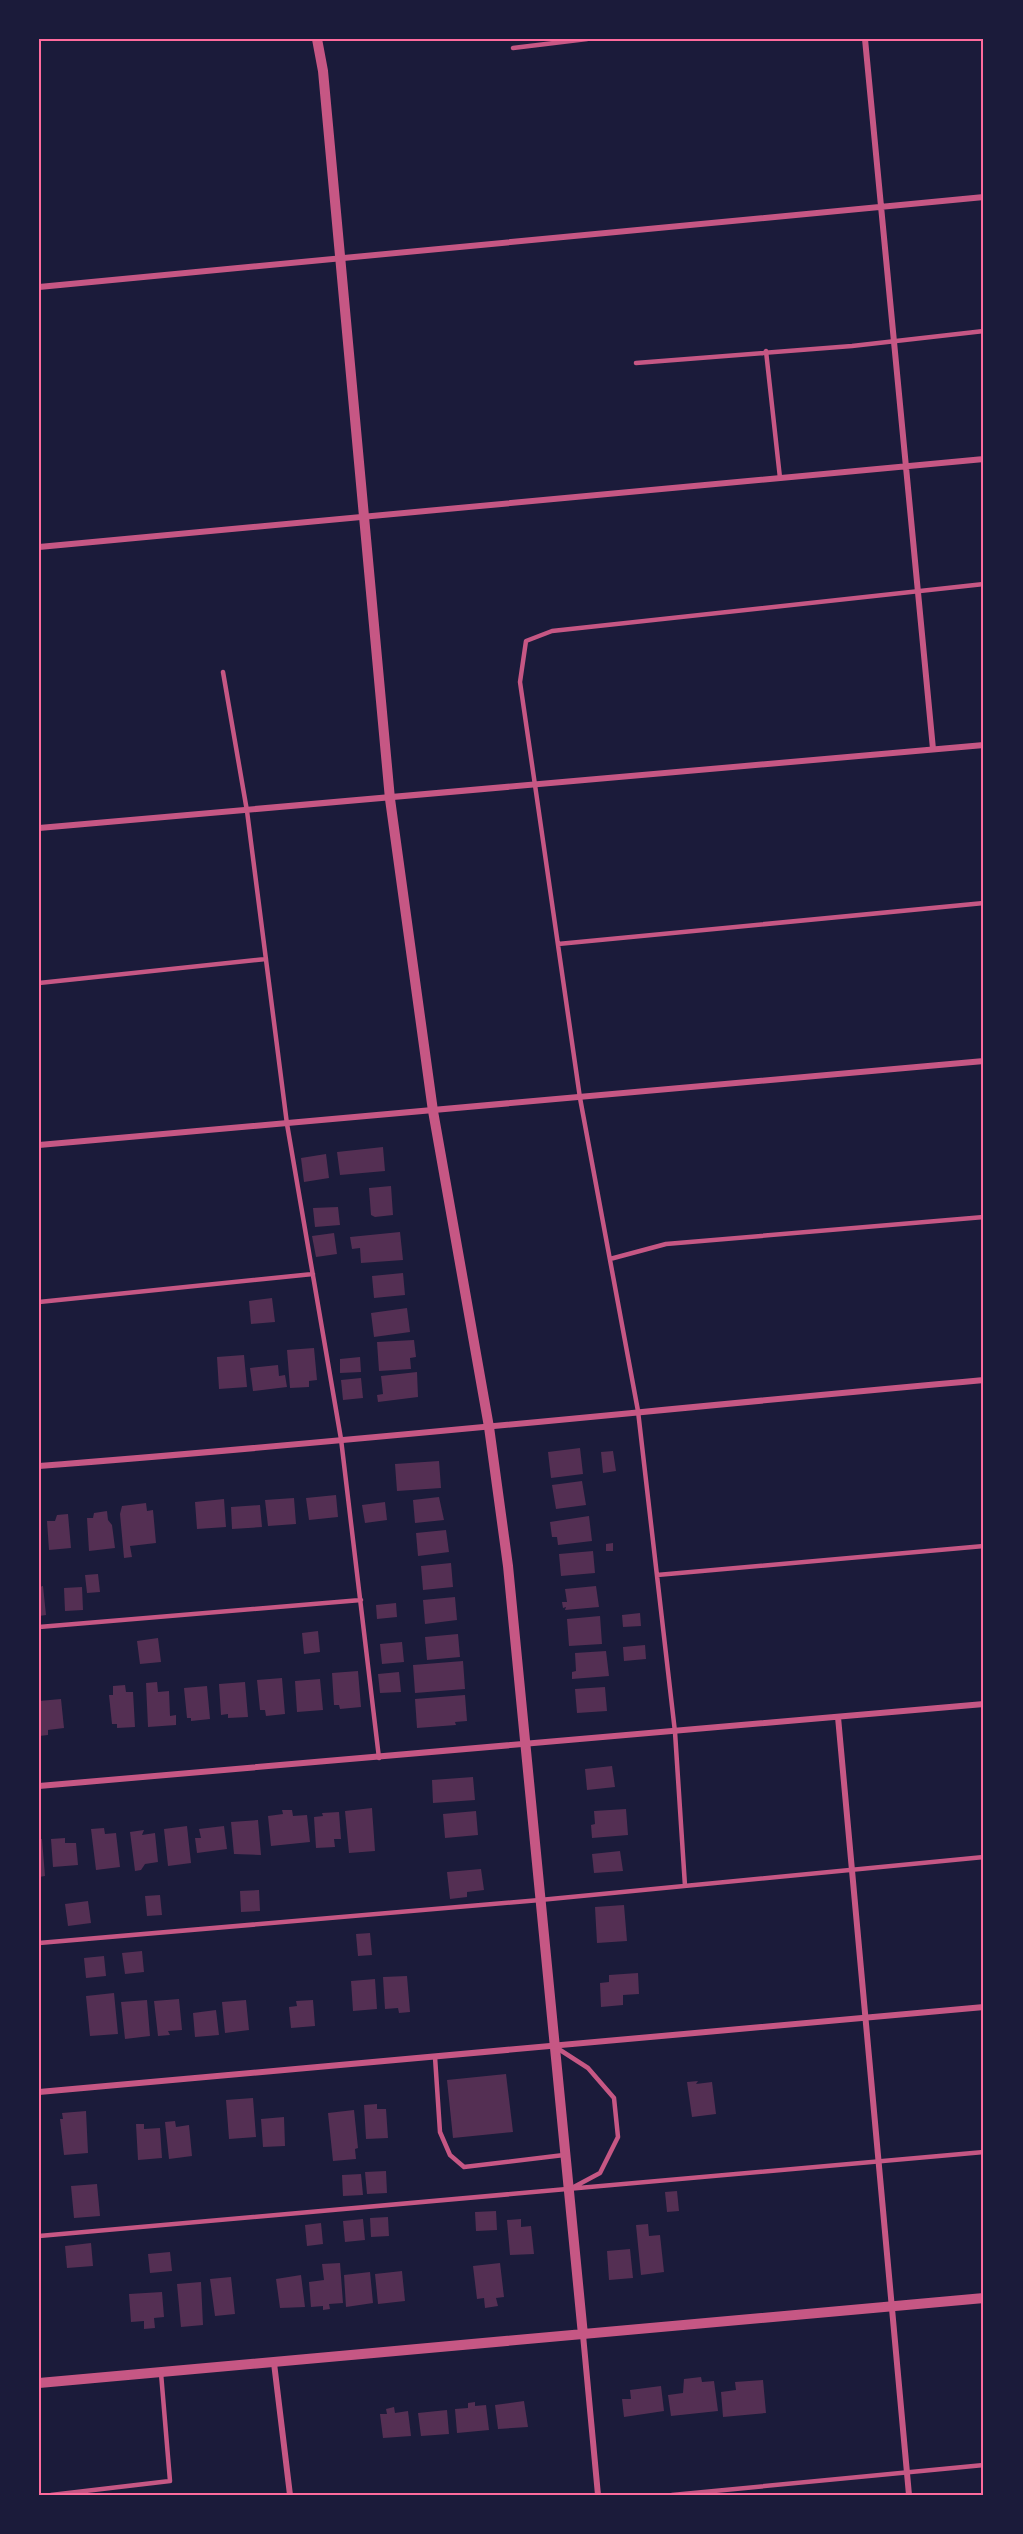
<svg xmlns="http://www.w3.org/2000/svg" width="1023" height="2534" viewBox="0 0 1023 2534" font-family="Inter,sans-serif">
  <rect width="100%" height="100%" fill="#1b1b3a"/>
  <path fill="#542f53" d="M383,1147L385,1171L340,1175L337,1152Z
    M326,1154L329,1178L304,1182L301,1158Z
    M391,1186L393,1215L375,1217L371,1215L369,1188Z
    M338,1207L340,1225L315,1227L313,1208Z
    M400,1232L403,1260L361,1263L360,1248L352,1249L350,1237Z
    M334,1233L337,1254L316,1257L312,1236Z
    M403,1273L405,1295L374,1298L372,1276Z
    M272,1298L275,1322L251,1324L249,1301Z
    M407,1308L410,1332L374,1337L371,1313Z
    M414,1340L416,1357L410,1358L411,1369L379,1371L377,1342Z
    M314,1348L317,1380L309,1381V1387L290,1388L287,1350Z
    M244,1355L247,1387L219,1389L217,1357Z
    M360,1357L361,1372L340,1373V1359Z
    M278,1365L279,1376L285,1375L287,1387L253,1391L250,1368Z
    M417,1372L418,1397L378,1402L377,1395L383,1394L381,1376Z
    M361,1378L363,1398L343,1400L341,1380Z
    M580,1448L583,1474L551,1478L548,1452Z
    M613,1451L616,1471L603,1473L601,1452Z
    M439,1461L441,1488L397,1491L395,1464Z
    M582,1481L586,1505L556,1509L552,1485Z
    M336,1495L338,1517L309,1520L306,1498Z
    M439,1497L444,1520L415,1523L413,1500Z
    M294,1498L296,1524L268,1526L265,1500Z
    M224,1499L226,1527L197,1529L195,1502Z
    M385,1502L387,1520L365,1523L362,1505Z
    M146,1503L147,1511L153,1510L156,1543L130,1546L132,1557L124,1558L120,1514L122,1506Z
    M260,1505L262,1527L232,1529L231,1507Z
    M107,1511L108,1520L112,1525L115,1548L89,1551L87,1518H93L94,1513Z
    M68,1514L71,1548L49,1550L47,1521H55L57,1515Z
    M589,1516L592,1541L558,1545L557,1537H552L550,1522Z
    M446,1530L449,1552L418,1556L416,1533Z
    M613,1543V1551H606V1544Z
    M593,1551L595,1573L561,1576L559,1554Z
    M451,1563L453,1587L423,1590L421,1566Z
    M98,1574L100,1592L87,1593L85,1575Z
    M43,1586L46,1615L39,1616V1587Z
    M596,1586L599,1607L565,1610L566,1607L563,1608L562,1602H567L565,1589Z
    M82,1587L83,1610L65,1611L64,1588Z
    M455,1597L457,1620L425,1624L423,1600Z
    M396,1603L397,1617L377,1619L376,1605Z
    M640,1613L641,1626L623,1627L622,1615Z
    M600,1616L602,1644L569,1646L567,1619Z
    M318,1631L320,1652L304,1654L302,1633Z
    M458,1634L460,1657L427,1660L425,1637Z
    M158,1638L161,1662L140,1664L137,1641Z
    M402,1642L404,1662L382,1664L380,1644Z
    M645,1645L646,1659L624,1661L623,1647Z
    M606,1651L609,1676L572,1679V1672L576,1671L575,1653Z
    M463,1661L465,1689L415,1693L413,1665Z
    M358,1671L361,1707L340,1709L339,1705H334L332,1673Z
    M399,1672L401,1692L380,1693L378,1674Z
    M282,1678L285,1714L266,1716L265,1710H260L257,1680Z
    M320,1679L323,1710L297,1712L295,1681Z
    M157,1682L158,1692L169,1691L170,1716L176,1715V1725L148,1727L146,1683Z
    M245,1682L248,1717L228,1718V1714L221,1715L219,1684Z
    M125,1685L126,1692H133L135,1727L117,1728V1724H112L109,1695H113V1686Z
    M207,1686L210,1719L191,1721V1718H187L184,1688Z
    M605,1687L607,1711L577,1713L575,1689Z
    M465,1695L467,1721L455,1722L456,1725L417,1728L415,1699Z
    M61,1699L64,1728L48,1730V1735L39,1736V1701Z
    M612,1766L615,1787L587,1790L585,1769Z
    M473,1777L475,1800L433,1803L432,1780Z
    M372,1808L375,1851L349,1853L345,1811Z
    M626,1809L628,1835L592,1838L591,1825L595,1824L594,1811Z
    M282,1810H292L293,1816L307,1815L310,1842L271,1846L268,1816L283,1814Z
    M476,1811L478,1835L445,1838L443,1814Z
    M339,1812L341,1839H334L335,1847L316,1848L314,1817L323,1816L322,1813Z
    M258,1820L261,1855L234,1854L231,1822Z
    M187,1826L191,1863L168,1866L164,1829Z
    M224,1826L227,1849L197,1853L195,1838H201L199,1829Z
    M104,1828L105,1834L116,1833L120,1867L96,1870L91,1829Z
    M144,1830L142,1835L155,1833L158,1862L145,1864L141,1870L135,1871L130,1832Z
    M65,1838V1843H76L78,1865L53,1867L51,1839Z
    M39,1839H42L45,1876L39,1877Z
    M620,1851L623,1871L594,1873L592,1854Z
    M481,1869L484,1890L467,1892V1897L450,1899L447,1872Z
    M259,1890L260,1911L241,1912L240,1891Z
    M160,1895L162,1915L147,1916L145,1896Z
    M88,1901L91,1923L68,1926L65,1904Z
    M624,1905L627,1941L597,1943L595,1907Z
    M370,1933L372,1955L358,1956L356,1934Z
    M142,1951L144,1972L125,1974L122,1953Z
    M104,1956L106,1976L86,1978L84,1958Z
    M638,1973L639,1994L623,1995V2005L601,2007L600,1983L609,1982V1975Z
    M407,1976L410,2012L399,2013L398,2008L385,2009L383,1977Z
    M375,1979L377,2009L353,2011L351,1981Z
    M114,1993L118,2034L90,2036L86,1996Z
    M179,1999L182,2030L168,2031L170,2035L158,2036L154,2001Z
    M147,2000L150,2036L125,2039L121,2002Z
    M246,2000L249,2030L225,2033L222,2002Z
    M313,2000L315,2026L291,2028L289,2007L297,2006L296,2001Z
    M216,2010L219,2035L195,2037L193,2013Z
    M506,2074L513,2132L453,2138L447,2080Z
    M698,2081L696,2084L712,2082L716,2114L692,2117L687,2082Z
    M253,2098L256,2137L229,2139L226,2100Z
    M377,2104V2109H386L388,2138L366,2139L364,2105Z
    M354,2110L358,2148L355,2149L356,2159L333,2161L328,2113Z
    M86,2111L88,2153L64,2155L60,2119H63L62,2113Z
    M284,2117L285,2146L263,2147L261,2119Z
    M175,2121L176,2127L189,2125L192,2156L169,2159L165,2122Z
    M136,2124H144V2129L160,2128L162,2158L138,2160Z
    M386,2171L387,2193L367,2194L365,2172Z
    M361,2174L363,2195L343,2196L342,2175Z
    M97,2184L100,2216L74,2218L71,2186Z
    M677,2191L679,2211L667,2212L665,2192Z
    M496,2211L497,2230L476,2231L475,2212Z
    M388,2217L389,2236L371,2237L370,2218Z
    M363,2219L365,2240L345,2242L343,2221Z
    M521,2219V2227L531,2226L534,2254L510,2255L507,2220Z
    M321,2223L323,2244L307,2246L305,2225Z
    M648,2224L649,2236L660,2235L664,2272L641,2275L636,2225Z
    M91,2243L93,2266L67,2268L65,2246Z
    M630,2249L633,2278L609,2280L607,2251Z
    M170,2252L172,2271L150,2273L148,2254Z
    M340,2263L343,2303L329,2304L330,2309L323,2310V2306L311,2307L309,2282L324,2280L322,2264Z
    M500,2263L504,2297L496,2298L498,2306L485,2308L484,2298L477,2299L473,2266Z
    M402,2271L405,2301L378,2304L375,2274Z
    M370,2272L373,2303L346,2307L344,2275Z
    M301,2275L305,2307L280,2308L276,2279Z
    M231,2277L235,2314L215,2316L210,2279Z
    M201,2282L203,2325L181,2327L177,2284Z
    M162,2292L164,2317L154,2318L155,2328L144,2329V2321L131,2322L129,2294Z
    M701,2377L702,2382L714,2381L718,2411L671,2416L668,2395L683,2393L684,2379Z
    M763,2380L766,2413L723,2417L721,2392L736,2390L735,2382Z
    M661,2386L664,2411L624,2417L622,2399H631L630,2390Z
    M524,2401L528,2427L498,2429L495,2405Z
    M475,2402V2406L486,2405L489,2430L457,2433L455,2409L468,2408V2403Z
    M394,2407L395,2413L408,2411L411,2436L383,2438L380,2414H387L386,2409Z
    M447,2410L449,2434L421,2436L418,2413Z"/>
  <g fill="none" stroke-linecap="round" stroke-linejoin="round">
    <path stroke="#c65784" stroke-width="4.5" d="M513,48L587,39
      M766,351L780,478
      M636,363L852,346L984,331
      M223,672L247,811L287,1124L341,1439L379,1758
      M558,944L984,903
      M39,983L266,959
      M610,1259L666,1244L984,1217
      M39,1302L313,1274
      M657,1575L984,1546
      M39,1627L361,1600
      M685,1886L675,1732L638,1411L580,1098L535,785L520,682L526,641L552,631L984,584
      M39,1943L540,1900L984,1857
      M557,2048L588,2068L614,2098L618,2137L600,2173L570,2189
      M435,2057L440,2132L450,2155L464,2167L564,2155
      M39,2236L984,2152
      M51,2495L170,2481L161,2373
      M672,2495L984,2465"/>
    <path stroke="#c65784" stroke-width="6" d="M865,39L933,749
      M39,287L984,197
      M39,547L984,459
      M39,828L984,745
      M39,1145L984,1061
      M39,1466C354,1442 669,1408 984,1380
      M838,1717L909,2495
      M39,1786L984,1704
      M39,2092L984,2007
      M583,2335L598,2495
      M274,2363L290,2495"/>
    <path stroke="#c65784" stroke-width="10" d="M317,39L323,71L390,799L433,1111L489,1427L508,1566L583,2335
      M39,2383L984,2298"/>
  </g>
  <rect width="1023" height="2534" fill="none" stroke="#1b1b3a" stroke-width="81"/>
  <rect x="40" y="40" width="942" height="2454" fill="none" stroke="#ff6b9d" stroke-width="2"/>
</svg>
